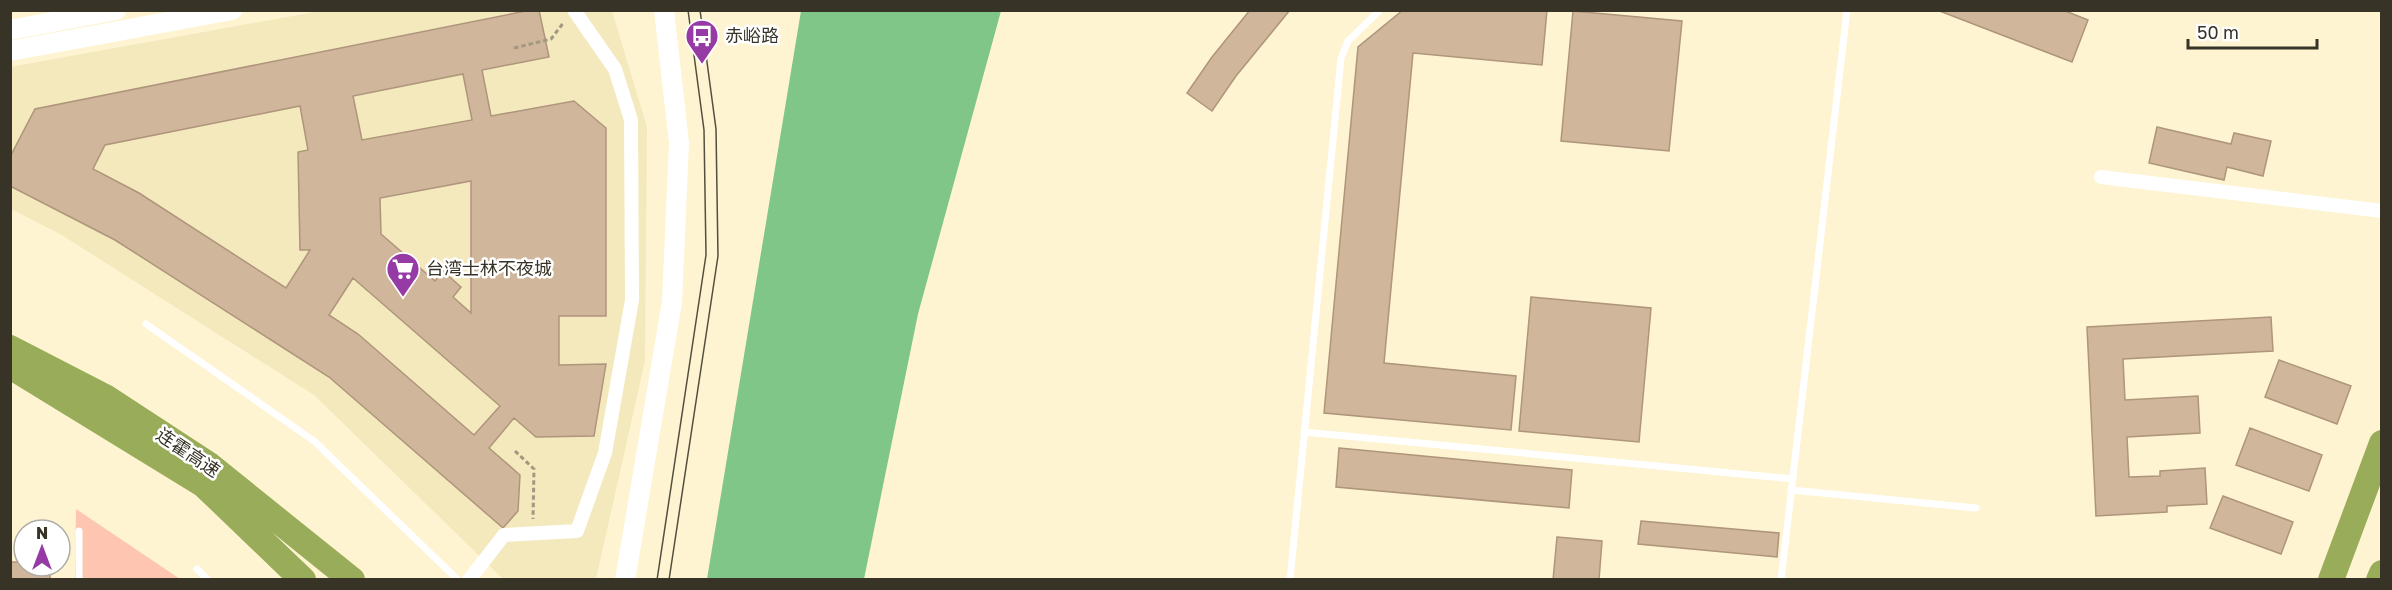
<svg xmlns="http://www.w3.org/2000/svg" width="2392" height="590" viewBox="0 0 2392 590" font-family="'Golos Text','Noto Sans SC',sans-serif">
  <rect width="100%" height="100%" fill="#fef4d1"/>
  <path fill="#f4e8bd" d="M320,11H612L647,127L645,361L596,579H503L314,395L60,234L11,209L10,67Z"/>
  <path fill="#fec5b0" d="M76,509L180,579L75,580Z"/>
  <path fill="#7fc688" d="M801,11H1001L918,314L864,579H707Z"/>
  <path fill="#d0b69b" stroke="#ae957b" stroke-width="1.5" fill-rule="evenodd" d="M531,10H539L549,57L482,70L491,116L574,101L606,128V316H559V365L606,364L594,436L536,437L514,418L489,448L520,475L518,511L503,528L329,377L115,240L10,186V157L35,109ZM463,74L472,120L362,140L353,96ZM300,106L308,150L298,152L300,250H310L286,288L139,193L93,169L105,145ZM471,181V313L453,297L461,287L443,271L435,281L381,234L380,198ZM353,278L500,406L474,435L358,334L329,315Z
    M1250,10H1290L1236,76L1212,111L1187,93L1212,57Z
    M1403,10H1547L1542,65L1413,53L1384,363L1516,376L1511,430L1324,413L1358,47Z
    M1937,10H2063L2088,20L2072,62Z
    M1573,11L1682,21L1669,151L1561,141Z
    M2157,127L2231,144L2234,133L2271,141L2263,176L2227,167L2224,180L2149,163Z
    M1531,297L1651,308L1639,442L1519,431Z
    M2271,317L2273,351L2123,359L2125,400L2198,396L2200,433L2127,437L2129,477L2160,476V471L2205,468L2207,504L2167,506V512L2096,516L2087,327Z
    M2279,360L2351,386L2337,424L2265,397Z
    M2250,428L2322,455L2309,491L2236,465Z
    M1339,448L1572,470L1569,508L1336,487Z
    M2223,496L2293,522L2281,554L2210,528Z
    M1641,521L1779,533L1777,557L1638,544Z
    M1557,537L1602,541L1599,580H1553Z
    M10,562H24V566H50V580H10Z"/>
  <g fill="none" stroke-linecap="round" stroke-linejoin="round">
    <path stroke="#a09980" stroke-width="3" stroke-dasharray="4.5 3" stroke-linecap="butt" d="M514,48L551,39L564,22
      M515,451L534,469L533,519"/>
    <path stroke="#fff" stroke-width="7" d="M146,324L314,441L458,580
      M1304,432L1793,479
      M1791,490L1976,508
      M197,569L208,580
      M79,580V531
      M1290,580L1341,58L1348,41L1380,10
      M1781,580L1847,10"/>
    <path stroke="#fff" stroke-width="14" d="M2101,177L2382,211
      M469,580L504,535L577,531L605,453L632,300L631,120L615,69L574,10"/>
    <path stroke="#fff" stroke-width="20" d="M10,30L116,10
      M10,51L232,10
      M625,580L672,302L679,143L664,10"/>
    <path stroke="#98ac59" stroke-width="26" d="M10,348L105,397L209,465L352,580
      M10,366L204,485L303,580
      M2331,580L2382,443
      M2379,580L2382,573"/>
    <path stroke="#534e3e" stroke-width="1.5" d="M657,580L706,255L704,130L688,10
      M669,580L718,256L716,129L700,10"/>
  </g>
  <defs>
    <g id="bus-pin" transform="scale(1.725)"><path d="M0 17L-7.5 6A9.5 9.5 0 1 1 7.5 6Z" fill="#963aa5" stroke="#fff"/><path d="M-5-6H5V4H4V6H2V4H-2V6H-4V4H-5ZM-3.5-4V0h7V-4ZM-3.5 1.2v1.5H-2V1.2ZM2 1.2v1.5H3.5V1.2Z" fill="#fff"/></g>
    <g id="supermarket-pin" transform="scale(1.725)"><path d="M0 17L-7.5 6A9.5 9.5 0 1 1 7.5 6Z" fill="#963aa5" stroke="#fff"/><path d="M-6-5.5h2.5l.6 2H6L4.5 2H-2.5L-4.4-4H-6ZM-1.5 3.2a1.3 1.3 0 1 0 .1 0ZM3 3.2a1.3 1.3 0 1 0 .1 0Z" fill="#fff"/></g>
  </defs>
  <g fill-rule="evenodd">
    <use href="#bus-pin" x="702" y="36"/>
    <use href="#supermarket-pin" x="403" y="269"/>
  </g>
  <g text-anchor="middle" stroke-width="5" stroke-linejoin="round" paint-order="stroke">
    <g font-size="18" fill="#373326" stroke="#fff" text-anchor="start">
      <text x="725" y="42">赤峪路</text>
      <text x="426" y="275">台湾士林不夜城</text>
    </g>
    <g font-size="18" fill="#373326" stroke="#fff">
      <text transform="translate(188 453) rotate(34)" y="6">连霍高速</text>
    </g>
  </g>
  <rect width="2392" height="590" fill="none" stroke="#373326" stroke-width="24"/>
  <g transform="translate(42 548)"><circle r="28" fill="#ffffff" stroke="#afada8" stroke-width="1.5"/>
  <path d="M0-4.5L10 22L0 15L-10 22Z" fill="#963aa5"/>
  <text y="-9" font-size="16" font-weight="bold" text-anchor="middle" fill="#373326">N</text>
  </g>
  <path d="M2188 39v9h129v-9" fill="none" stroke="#373326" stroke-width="3"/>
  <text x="2197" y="39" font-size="18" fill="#373326" stroke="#ffffff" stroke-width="4.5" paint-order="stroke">50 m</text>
</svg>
